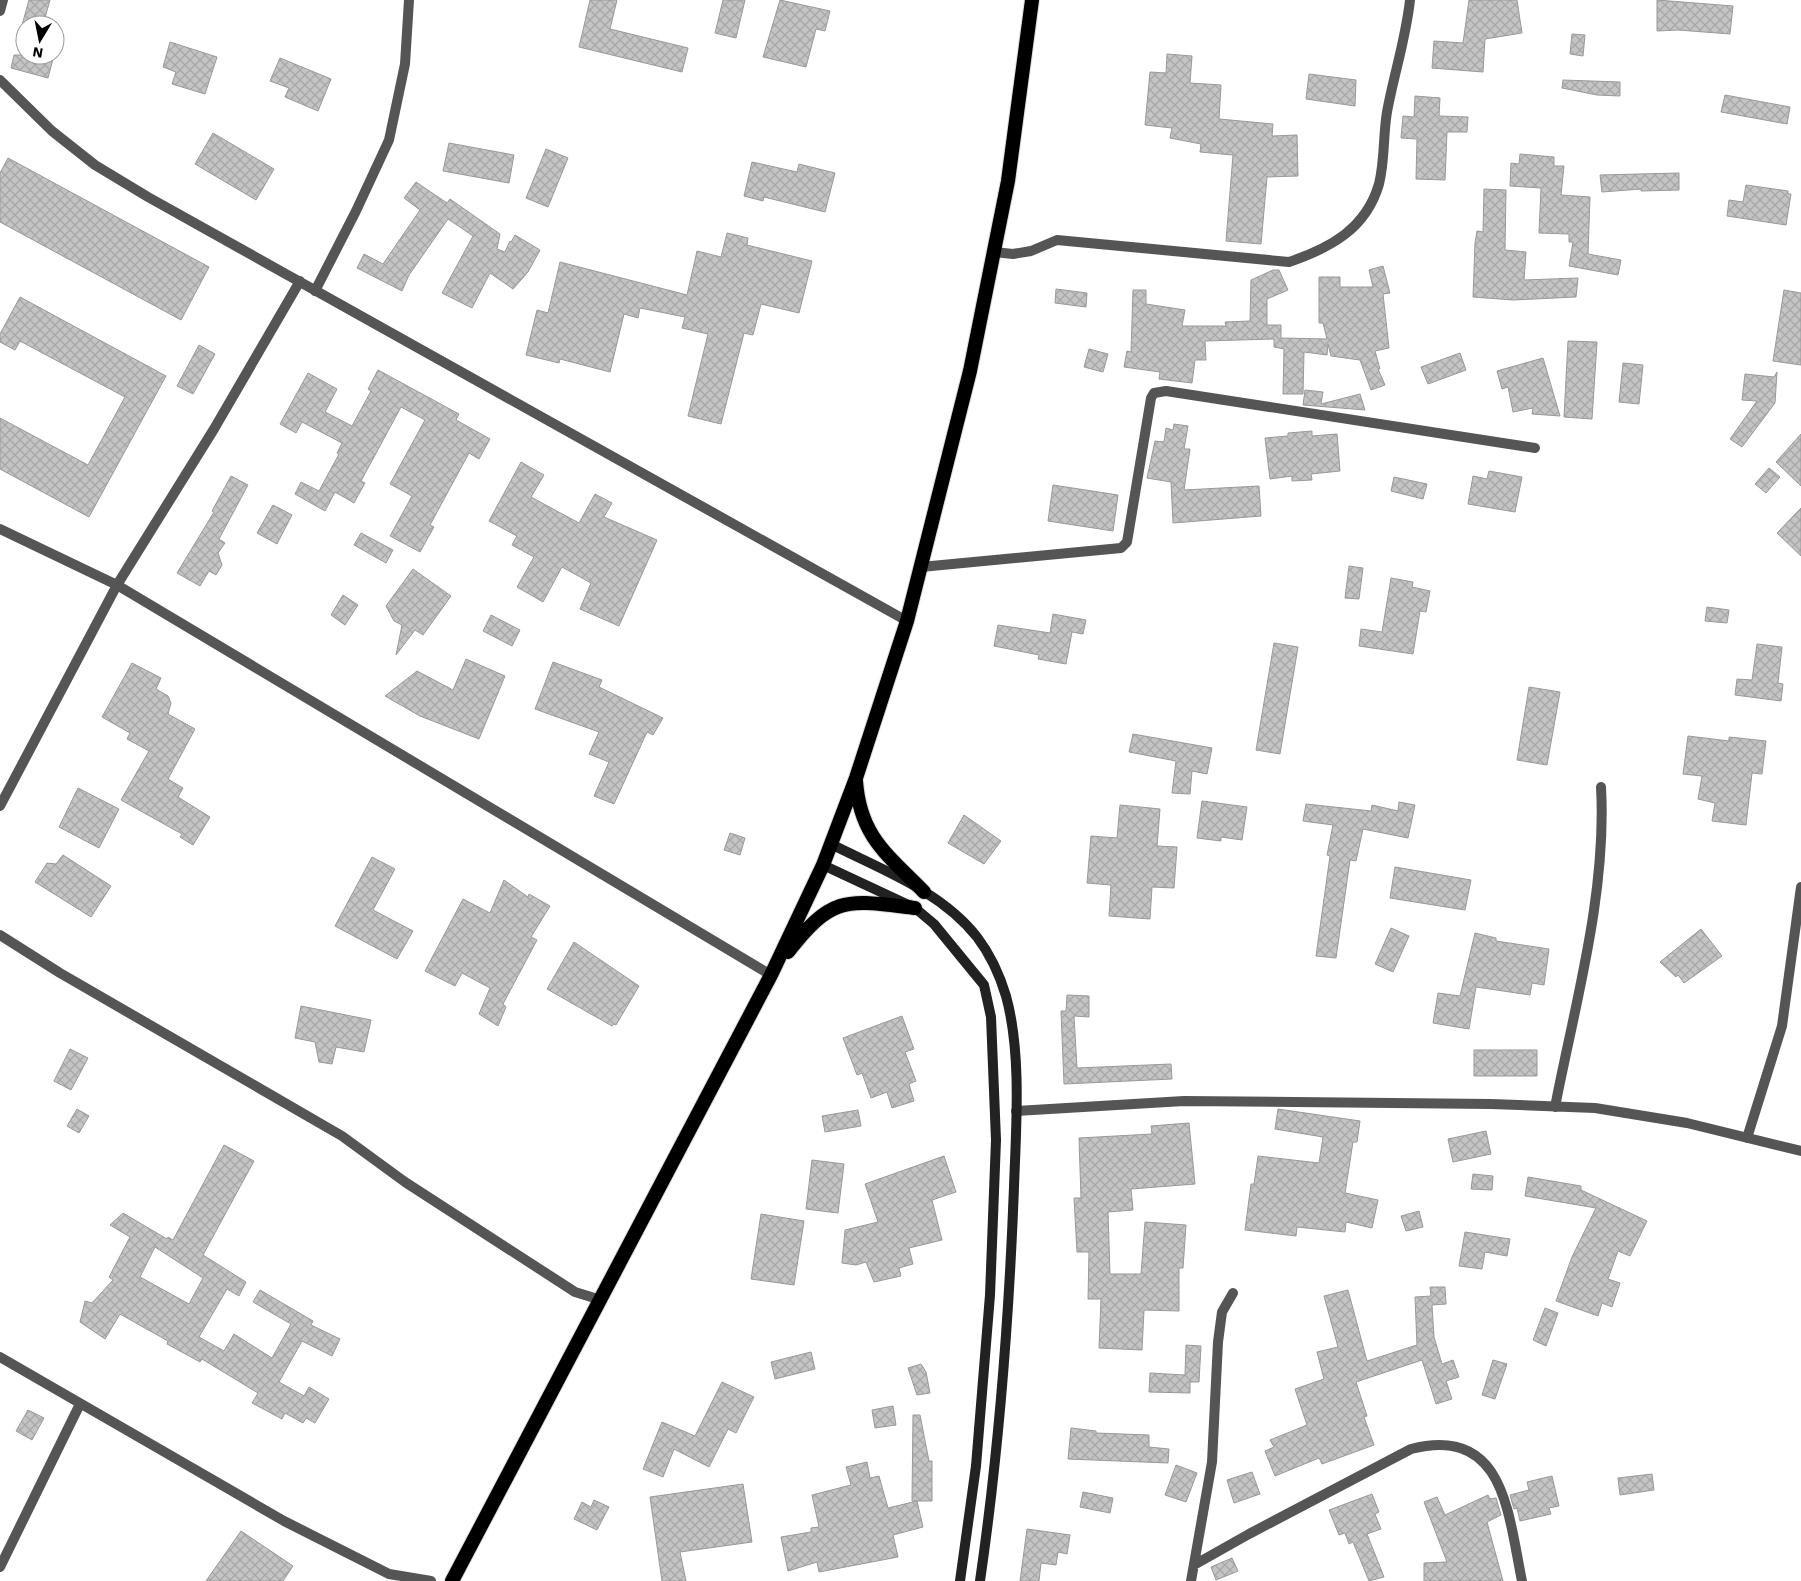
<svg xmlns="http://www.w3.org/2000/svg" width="1801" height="1581" viewBox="0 0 1801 1581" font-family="'Work Sans',sans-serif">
  <defs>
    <pattern id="building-cross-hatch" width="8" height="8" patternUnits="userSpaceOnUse" patternTransform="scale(1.25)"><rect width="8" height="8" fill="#c4c4c4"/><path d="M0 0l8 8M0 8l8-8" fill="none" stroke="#a7a7a7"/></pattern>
  </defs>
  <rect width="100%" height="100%" fill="#fff"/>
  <path fill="url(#building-cross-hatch)" stroke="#999" fill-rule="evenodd" d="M29,0H50L43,25H22Z
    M590,0H617L610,29L688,48L682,72L579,47Z
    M723,0H745L736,38L715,33Z
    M780,0L830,11L825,31L816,29L806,67L763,57Z
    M1469,0H1517L1522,33L1485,39L1483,72L1432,68L1434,41L1463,43Z
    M1657,0L1733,6L1730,34L1678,30L1657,31Z
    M1572,34L1585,35L1583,56L1570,54Z
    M170,42L217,57L205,94L172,84L176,72L163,67Z
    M1167,54L1192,56L1190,83L1221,85L1219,119L1273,124L1272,136L1297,135L1298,176L1267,177L1261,244L1226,241L1233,155L1200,152L1201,144L1170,138L1172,128L1145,125L1150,72L1166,73Z
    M14,55H54L48,78L11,68Z
    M280,58L331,79L318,111L285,97L289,88L270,81Z
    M1309,74L1356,80L1355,106L1306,99Z
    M1563,80L1620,82V96L1597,95L1562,88Z
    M1725,95L1790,107L1787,124L1721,112Z
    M1415,96L1440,98L1439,116L1468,117L1467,132H1447L1445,180L1416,179L1417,139L1401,138L1403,116L1414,117Z
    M213,133L274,169L256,200L195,164Z
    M449,143L514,155L509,183L443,171Z
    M546,149L568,158L548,207L526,198Z
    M1520,154L1554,157V166H1564L1561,195L1590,197L1588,254L1621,260L1618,275L1569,266L1573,242H1569V234L1539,233L1541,188L1510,186L1511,163L1519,164Z
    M8,158L209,267L181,320L0,222V173Z
    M752,162L797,172L799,164L835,173L825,212L764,197L763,201L744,196Z
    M1679,173V190L1641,191V189L1602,192L1600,175Z
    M416,182L447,203L450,199L500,234L497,249L505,252L510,241L511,242L515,235L540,250L528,272L513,289L490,273L472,308L442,293L473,236L448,219L409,275L402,291L357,268L364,254L383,264L420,210L404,198Z
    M1746,185L1788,191V194H1791L1786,225L1727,216L1729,200L1743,202Z
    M1484,189L1506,190L1505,250L1526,252L1524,280L1578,278L1576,297L1513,300L1473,297L1475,243L1477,231L1483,232Z
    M727,233L748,238L747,245L812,261L799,313L761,304L753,335L744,333L721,424L688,416L708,334L682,328L685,317L640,308L638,318L624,314L610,372L560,359L559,363L526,355L537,310L548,313L560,262L687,295L697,251L721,257Z
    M1383,266L1390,293L1383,294L1389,348L1375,351L1380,369H1378L1385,385L1371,390L1360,360L1331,356L1328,344L1327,355L1304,352L1303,394H1283L1284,349L1274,347V339L1205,341L1206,360H1195L1192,383L1159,379L1160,372L1124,367L1127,351L1131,352L1133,290H1146V304L1185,310L1182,326H1226L1225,322L1250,321L1251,280L1273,270H1279L1288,290L1267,299V325H1281V338L1327,339L1323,323H1319V277H1340V287H1373L1369,270Z
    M1056,289L1087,293L1086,307L1055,303Z
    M1784,290L1801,293V365L1773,361Z
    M20,297L166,376L89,517L0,469V418L88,465L125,397L20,341L15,350L0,342V334Z
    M1568,341L1597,342L1592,419L1564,417Z
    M199,345L215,354L193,394L177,386Z
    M1089,349L1108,354L1103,372L1084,367Z
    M1460,353L1466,370L1428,384L1421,367Z
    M1543,358L1560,416L1532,414L1533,408L1513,412L1508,387L1502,389L1497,371Z
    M1623,363L1643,365L1639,404L1619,402Z
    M378,370L459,414L456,420L490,439L479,459L469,453L430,525L434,527L420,552L390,536L412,496L390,484L425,420L401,407L361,481L365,483L354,503L335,492L325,511L295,494L301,482L319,491L339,454L337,453L342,443L302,422L296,433L280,424L308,373L337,389L325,412L352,426L371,391L368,389Z
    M1777,372L1775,403L1742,447L1730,439L1757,401L1742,400L1745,374L1774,377Z
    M1305,390L1323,392L1321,404L1360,394L1365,410L1303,405Z
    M1174,424L1188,426L1184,449H1190L1184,490L1259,486L1261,516L1173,523L1171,482L1147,478L1155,441L1164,442L1166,428L1173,430Z
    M1312,431V436L1337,434L1340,471L1311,474L1312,480L1292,481V476L1270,479L1265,438L1288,436V433Z
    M1801,434V486L1776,462Z
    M521,462L544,475L531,497L579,523L595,494L612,503L604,517L657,540L619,626L580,609L591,583L562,567L543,602L517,587L534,557L512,545L517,536L489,521Z
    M1769,468L1780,477L1766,493L1755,484Z
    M1489,471L1522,477L1515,512L1468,504L1473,476L1487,479Z
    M231,476L248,485L219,539L225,543L218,553L222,565L216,575L209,571L200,586L177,573L214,512L212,511Z
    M1394,477L1427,484L1423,499L1391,491Z
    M1053,485L1118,495L1113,531L1048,521Z
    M273,505L292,515L277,544L257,533Z
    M1801,508V556L1777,533Z
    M361,533L393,550L386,563L354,545Z
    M1349,566L1363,568L1359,599L1345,598Z
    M413,569L451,596L423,635L415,630L396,655L402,625L394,621L386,606Z
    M1391,578L1413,582L1412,587L1430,591L1426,612L1420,611L1413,654L1359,646L1361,629L1382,632Z
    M343,595L358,605L345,625L331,615Z
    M1707,607L1729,610L1727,623L1705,621Z
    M1053,614L1086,620L1083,634L1072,632L1066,664L1038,659L1039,655L994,646L998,625L1050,633Z
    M491,615L520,630L512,646L483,631Z
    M1274,643L1298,647L1280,754L1256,750Z
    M1757,644L1782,647L1778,683L1783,684L1781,701L1735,695L1737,679L1752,680Z
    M466,659L505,676L479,739L420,716L385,696L417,671L453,690Z
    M553,662L602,680L599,687L663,718L653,735L647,732L614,804L594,796L609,762L589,754L599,732L535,709Z
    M132,663L161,678L156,689L168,696L171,703L168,714L195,729L168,779L183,788L178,797L210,817L193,845L180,837L182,834L121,800L149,751L127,739L130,733L102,717Z
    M1529,687L1560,692L1547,765L1517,760Z
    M1133,734L1212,748L1207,774L1192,771L1190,794L1172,793L1176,761L1129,752Z
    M1688,736L1729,741V737L1766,741L1762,774L1752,773L1746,825L1712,821L1715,803L1698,799L1702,776L1683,774Z
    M78,788L119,809L99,848L59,827Z
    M1202,801L1247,807L1242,840L1221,837V841L1197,838Z
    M1399,802L1415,805L1408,838L1363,829L1356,861L1350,860L1336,958L1316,956L1330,856L1327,855L1333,825L1303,821L1306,804L1371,811L1372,805L1398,811Z
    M1120,805L1160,809L1157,846L1177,847L1174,888L1152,887L1150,919L1109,916L1111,885L1087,883L1091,836L1117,838Z
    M964,815L1001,841L984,864L948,843Z
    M730,833L745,838L740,855L724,850Z
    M63,855L111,886L91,917L35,882L47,863L56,864Z
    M372,857L395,869L373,910L413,931L397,959L335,926Z
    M1395,867L1471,880L1465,910L1390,898Z
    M504,880L528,897L529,894L550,906L531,937L537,940L503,1004L506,1007L498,1026L479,1014L490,988L462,973L455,986L425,971L463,899L490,913Z
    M1391,928L1409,936L1393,972L1375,964Z
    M1701,929L1722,956L1684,983L1678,975L1676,977L1660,962Z
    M1475,933L1496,938V941L1549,949L1544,985L1532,983L1530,995L1476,987L1469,1029L1433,1023L1438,993L1460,996Z
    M574,942L639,986L616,1025L614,1024L612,1026L547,989Z
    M1067,995L1089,996V1017L1074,1016L1077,1068L1171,1064L1172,1079L1064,1084L1061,1011H1066Z
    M301,1006L371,1020L364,1052L336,1047L332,1064L319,1062L315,1042L295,1038Z
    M902,1016L914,1049L905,1052L916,1081L909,1084L914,1101L892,1108L887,1092L871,1098L862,1073L857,1075L843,1038Z
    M70,1049L88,1058L71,1090L54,1081Z
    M1474,1050H1537V1076H1474Z
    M77,1109L89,1116L79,1133L67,1126Z
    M1278,1109L1360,1121L1357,1142H1353L1345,1193L1378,1200L1372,1228L1346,1222L1345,1232L1297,1227L1296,1236L1245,1230L1251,1184H1254L1258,1156L1319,1163L1323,1137L1275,1129Z
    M858,1110L861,1126L825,1132L822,1116Z
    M1189,1123L1195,1184L1131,1189L1133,1210L1108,1212L1110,1274H1141L1145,1222L1186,1225L1183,1268H1179V1311L1144,1310L1142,1350L1099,1348L1101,1299H1088L1089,1252H1077L1074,1198H1081L1079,1138L1152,1134L1151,1126Z
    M1486,1131L1491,1154L1453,1162L1448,1139Z
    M224,1145L254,1161L203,1255L246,1282L239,1296L227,1289L199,1337L224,1351L234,1334L272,1358L291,1324L253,1302L260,1290L313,1321L311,1325L340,1339L332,1356L302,1341L279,1382L304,1396L309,1387L329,1399L315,1423L306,1418L303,1423L285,1413L282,1419L252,1403L258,1393L202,1359L200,1362L167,1344L168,1341L120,1314L105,1339L80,1322L85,1301L92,1303L113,1280L109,1277L130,1237L110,1225L123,1213L167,1239L168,1237L173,1240ZM155,1247L203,1278L189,1304L140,1277Z
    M944,1156L956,1192L932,1200L942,1240L909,1248L913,1264L899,1268L901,1276L874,1282L866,1262L856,1265L842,1263L845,1230L878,1222L865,1184Z
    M812,1160L844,1164L838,1213L806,1209Z
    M1473,1174L1493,1176L1492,1190L1471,1189Z
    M1528,1177L1581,1186V1190L1647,1221L1630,1256L1618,1251L1608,1279L1620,1283L1612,1307L1602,1303L1598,1316L1556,1301L1572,1257L1596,1208L1525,1196Z
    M1419,1211L1423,1227L1406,1231L1401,1216Z
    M761,1214L804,1221L794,1285L751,1279Z
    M1465,1232L1510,1239L1507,1256L1485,1252L1482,1269L1459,1266Z
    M1430,1287H1445L1446,1304L1432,1305L1434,1337L1442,1364L1453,1360L1459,1377L1446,1381L1452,1399L1436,1404L1422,1360L1356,1382L1367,1416L1364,1417L1374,1445L1322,1464L1319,1458L1275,1476L1265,1451L1274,1447L1270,1440L1307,1425L1295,1389L1324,1379L1317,1352L1338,1347L1324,1296L1348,1290L1367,1361L1417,1345L1415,1297L1431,1296Z
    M1545,1308L1558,1313L1546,1346L1533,1340Z
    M1186,1345L1201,1346L1199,1382H1190V1393L1149,1392L1150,1373L1185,1375Z
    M811,1352L815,1369L775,1379L771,1362Z
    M1493,1360L1507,1364L1495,1399L1482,1395Z
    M921,1364L926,1372L930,1393L917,1395L908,1368Z
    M722,1382L754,1397L736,1433L728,1429L709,1467L674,1449L663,1477L643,1469L662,1422L695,1436Z
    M893,1406L896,1425L875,1428L872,1410Z
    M28,1410L44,1418L32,1440L16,1431Z
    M913,1415H920L929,1461H932V1501H912Z
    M1071,1428L1096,1431V1433L1149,1435V1447L1169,1449L1168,1463L1068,1459Z
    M867,1462L870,1478L879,1476L888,1508L917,1501L923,1527L893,1535L898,1557L819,1572L817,1562L788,1571L781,1537L811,1532V1528L819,1527L812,1495L851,1485L846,1467Z
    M1176,1465L1197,1473L1186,1502L1165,1495Z
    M1252,1472L1260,1494L1234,1503L1227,1480Z
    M1652,1474L1654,1490L1620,1495L1618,1478Z
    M1552,1476L1559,1506L1549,1508L1551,1514L1520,1521L1517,1508L1514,1509L1510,1495L1529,1490L1527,1482Z
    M743,1484L752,1542L680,1552L686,1581H662L650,1497Z
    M1083,1492L1113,1498L1110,1513L1080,1507Z
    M1372,1494L1379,1512L1375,1514L1381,1529L1367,1534L1384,1577L1369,1581L1353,1542L1349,1544L1345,1533L1339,1535L1329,1510Z
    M1488,1495L1490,1499L1496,1498L1501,1515L1487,1522L1503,1581H1424V1563L1447,1562L1424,1502L1437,1497L1445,1515Z
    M594,1500L609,1507L597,1530L574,1519L582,1502L591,1507Z
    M1027,1529L1070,1535L1067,1554L1058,1552L1056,1565L1041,1563L1039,1581H1020Z
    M241,1531L293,1566L283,1581H206Z
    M1232,1558L1238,1571L1216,1580L1211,1567Z"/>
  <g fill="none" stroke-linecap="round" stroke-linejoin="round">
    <g stroke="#dbdbdb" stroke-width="16">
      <path id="trunk" d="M856,781C860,837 888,855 924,892
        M788,952C833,894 847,900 915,908
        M452,1581L771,975L823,865L856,778L907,621L970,371L1008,181L1032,0"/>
    </g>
    <path stroke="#555" stroke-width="10" d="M0,11L3,0
      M0,80L52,131L95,165L148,197L907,621
      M994,252L1013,254L1031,251L1057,240L1289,262C1330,248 1366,229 1379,184C1385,160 1383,135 1387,112C1394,74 1406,38 1410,0
      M315,291L356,211L389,140L405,64L409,0
      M0,529L117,585L771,975
      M921,567L1121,548L1127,542L1151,398L1154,393L1166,391L1535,448
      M0,806L117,585L214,429L300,281
      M0,935L60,973L342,1136L405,1182L575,1292L601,1300
      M1555,1107C1575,1004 1607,893 1601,787
      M1016,1111L1184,1101L1491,1104L1595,1108L1687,1123L1801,1151
      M1747,1138L1782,1026L1801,887
      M0,1357L284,1521L389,1574L431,1581
      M1194,1565L1249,1534L1411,1449C1505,1425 1508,1514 1522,1581
      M0,1567L80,1404
      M1191,1581L1212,1462L1218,1342L1222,1312L1233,1293"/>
    <path stroke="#222" stroke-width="10" d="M831,844C882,870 941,891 977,937C990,954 1000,976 1006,996C1022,1054 1016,1128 1014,1187C1009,1319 999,1450 980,1581
      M823,865L915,908L934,924L984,985L991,1017L996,1140L990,1295L976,1466L960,1581"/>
    <use href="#trunk" stroke="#000" stroke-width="14"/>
  </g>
  <g transform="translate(40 40) rotate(190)"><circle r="24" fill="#ffffff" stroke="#999999"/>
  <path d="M0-4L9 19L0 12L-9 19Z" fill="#000000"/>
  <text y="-8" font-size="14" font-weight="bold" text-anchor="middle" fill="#000000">N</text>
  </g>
</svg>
